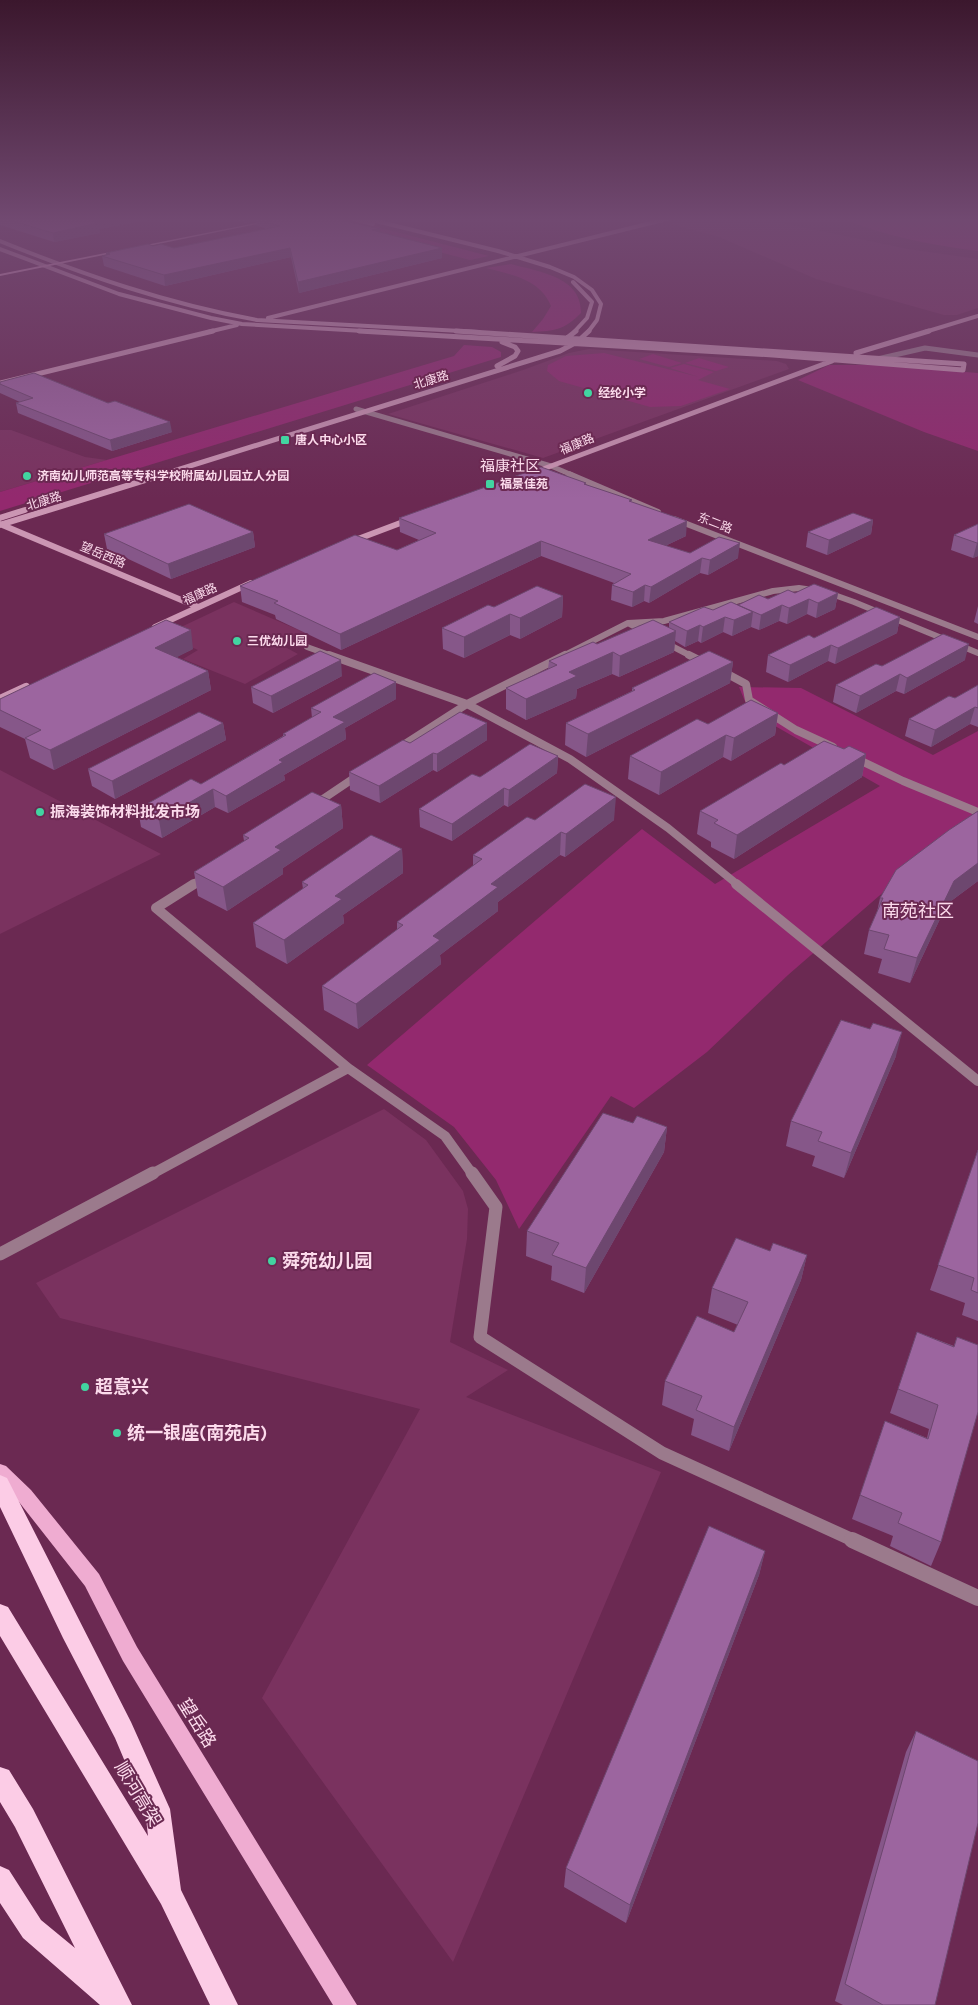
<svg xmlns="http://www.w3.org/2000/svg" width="978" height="2005" viewBox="0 0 978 2005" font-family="Karla,'Noto Sans SC',sans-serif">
  <rect width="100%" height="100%" fill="#6b2952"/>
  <path fill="#7a325f" d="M693,219H763L908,249L978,259V308L957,315H944L816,279L719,237L671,224Z
    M589,349L777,361L786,364L789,369L543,458L388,414L523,370L569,353Z
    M0,430H11L85,457L107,460L0,492Z
    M234,602L308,634L285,647L298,654L245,684L183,659L198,650L164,635Z
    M0,770L161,854L0,934Z
    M384,1109L426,1140L463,1191L468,1209L467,1239L450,1342L508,1370L466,1397L661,1472L453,1962L262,1698L420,1409L60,1318L36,1283Z"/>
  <path fill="#93296e" d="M312,219H346L489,256L470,260Z
    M844,219H978V251C932,245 887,237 844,219Z
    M511,264C540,272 582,277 581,313C564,330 555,331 532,332L543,319L551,306C540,279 512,275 486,268Z
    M464,345L492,347L501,352V357L0,511V492L454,356Z
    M604,353L699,377L670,368L684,364L714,372L698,380L730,389L681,406L650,407L559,381L547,371L548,365L566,356Z
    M653,354L682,363L669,367L639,359Z
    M699,358L729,367L716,371L685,363Z
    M829,365H879L978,373V451L924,432L798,380Z
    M739,687L801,688L933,755L978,731V824L917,863L788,975L707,1052L634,1108L611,1096L519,1229L496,1180L454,1127L367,1065L642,829L715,884L880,786L749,711Z"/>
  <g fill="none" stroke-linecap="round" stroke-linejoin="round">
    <path stroke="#9b7a8c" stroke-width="5" d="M873,360L925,348L978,355
      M356,409L551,466L572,475"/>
    <path stroke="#9b7a8c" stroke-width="6" d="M569,474L658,512
      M674,519L978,637
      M628,623L664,621L773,591L799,588L826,592L854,602L978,653
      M662,641L691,656
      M307,647L332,656
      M563,656L628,623L647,633"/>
    <path stroke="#9b7a8c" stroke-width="8" d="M329,655L467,704L565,655
      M689,655L707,664
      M720,670L746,684L749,700L796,730L833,747
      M397,749L467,704L570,759L668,828L738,885
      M853,757L903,781L978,812
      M314,805L360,774
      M192,885L206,876"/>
    <path stroke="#9b7a8c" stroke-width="10" d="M736,884L978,1081
      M348,1068L445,1136L473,1175
      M150,1175L348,1068L156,908L194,884"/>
    <path stroke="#9b7a8c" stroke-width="13" d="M472,1173L496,1207L480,1337L662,1453L855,1541
      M0,1254L153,1173"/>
    <path stroke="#9b7a8c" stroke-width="16" d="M852,1540L978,1598"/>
    <path stroke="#cb96b3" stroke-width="4" d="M353,219L373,224
      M368,219L498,251L550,267L574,277L592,290L601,304L597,320L588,332
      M0,241C84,275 168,304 257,320L479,332
      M0,249L119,294L211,318L242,324L381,332
      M573,282L592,302L587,318L574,332
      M268,318L667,219
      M208,332L237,325
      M925,332L978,316"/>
    <path stroke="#cb96b3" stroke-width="5" d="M359,331L773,355L963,370L964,364L456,331
      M567,338L576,331
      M856,353L929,331
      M497,366L515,356L518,351L515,347L502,342
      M0,383L213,331
      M535,472L832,361
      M161,475L560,351L577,342L589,331"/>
    <path stroke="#cb96b3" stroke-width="6" d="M0,518L25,510
      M0,524L198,607
      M0,525L165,474
      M350,542L411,519
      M155,627L251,583"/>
    <path stroke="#cb96b3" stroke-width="8" d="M0,699L26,687"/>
    <path fill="#efacd1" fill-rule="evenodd" d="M276,219H282L0,276V274Z
      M0,1464L6,1466L31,1490L99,1574L137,1647L357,2005H333L123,1661L85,1586L19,1502L0,1484Z"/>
    <path fill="#fccce6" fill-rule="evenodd" d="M0,1475L7,1478L131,1722L170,1809L181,1890L238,2005H210L161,1904L0,1636V1604L8,1607L148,1836L145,1809L115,1738L63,1638L0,1507Z
      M0,1767L9,1770L33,1809L132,2005H100L23,1938L0,1903V1866L9,1870L41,1920L75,1948L15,1827L0,1802Z"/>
  </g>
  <path fill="#865789" d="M0,219H153L99,229L100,233L54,242L0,225Z
    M229,219H337L380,229V232L442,248V258L299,293L291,257L165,286L104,266L102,256L106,255V253L153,246L174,248L265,229V228L257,226L256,221L246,223Z
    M0,382L172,432L112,451L18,413L16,403L20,402L0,393Z
    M586,485L632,502L686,536L665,546L690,553L738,558L708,575L700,573L649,603L644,601L632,607L611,600L612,585L614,583L541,556L341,650L276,619L275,615L242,602L240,586L397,550L419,540L400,532L399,518Z
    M873,520L871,534L827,555L806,547L808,532Z
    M978,524V556L973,558L951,550L954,535Z
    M253,532L255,547L171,579L107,549L104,534Z
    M795,593H838L835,609L816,618L807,614L787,624L779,621L759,630L751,627L732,636L723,632L701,643L698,641L685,647L675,641L674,652L619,677L612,674L577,689L576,698L526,720L506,709V688L548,669L549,661L597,644L669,628V622L713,610L768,599Z
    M563,596L562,617L520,639L510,635L464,658L443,649L442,628L494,607Z
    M978,606V624L974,622Z
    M900,617L897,633L835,664L828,661L788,682L766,672L768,655L814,638Z
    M193,649L176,657L208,671L211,690L54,770L30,758L25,739L0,727V699Z
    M965,660L904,694L896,691L856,713L833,702L836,685L882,666Z
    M733,662L730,683L586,757L565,745L566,723L632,691V688Z
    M342,676L273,713L253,703L251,687Z
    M978,685V727L970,724L931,747L905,736L909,719L955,698Z
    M396,699L345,728L346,739L284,775L285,780L228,813L215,807L162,838L141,827L138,809L201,784L283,736V734L312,718L311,708Z
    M778,713L775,735L731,761L723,757L659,795L628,779L630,756L708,724Z
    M223,723L226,740L115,799L92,786L88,769Z
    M487,723V740L437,772L433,770L380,803L350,790L349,772L410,743Z
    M844,749L866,754L862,777L734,859L711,847V842L697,834L700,811L784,765Z
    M558,756L557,773L508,807L504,805L452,841L420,827L419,809L480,777Z
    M341,805L343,828L283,868V874L227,911L198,896L194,872L244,841L243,835Z
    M978,811V881L947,904L910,983L878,973L882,959L864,954L869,930L877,912L880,898Z
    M535,820H614L565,857L560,855L498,902V911L440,955L441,964L358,1029L324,1010L322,986L397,930V922L473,866V855Z
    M402,849L403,873L343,915L344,923L287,964L256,947L253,923L303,889L302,882Z
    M896,1056L844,1178L812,1166L815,1156L786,1146L791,1121Z
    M633,1123L667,1127L664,1152L584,1293L551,1280L552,1266L526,1256L527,1231Z
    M978,1150V1321L962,1315L965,1303L930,1290Z
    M770,1251L807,1255L801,1280L729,1451L691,1435L694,1419L662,1405L665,1381L734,1332L738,1325L708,1313L712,1288Z
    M917,1332L954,1346L957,1337L941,1542L931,1566L890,1546L893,1536L852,1519L885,1421L927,1438L929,1429L890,1413Z
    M765,1551L759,1575L626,1923L564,1887L566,1868Z
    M916,1731L935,2005H843L835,2001L906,1752Z"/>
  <path fill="#6d476f" d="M104,219H153L99,229L100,233L54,242L53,233L91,221Z
    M246,219H256V221L246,223Z
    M380,229L381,238L372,230Z
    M290,248L291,257L165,286L164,275Z
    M442,248V258L299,293L298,282Z
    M170,422L172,432L112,451L110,440Z
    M873,520L871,534L827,555L829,540Z
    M687,521L686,536L646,555L648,540Z
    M253,532L255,547L171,579L168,564Z
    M541,541V556L341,650L340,634Z
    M740,543L738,558L708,575L710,560Z
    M977,543H978V556L973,558Z
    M702,558L700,573L649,603L651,587Z
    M645,585L644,601L632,607L633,592Z
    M838,593L835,609L816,618L818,603Z
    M563,596L562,617L520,639V618Z
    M809,599L807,614L787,624L789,608Z
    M782,605L779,621L759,630L761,615Z
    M753,612L751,627L732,636L734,620Z
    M510,614V635L464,658V637Z
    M725,617L723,632L701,643L703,627Z
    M900,617L897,633L835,664L838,648Z
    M700,625L698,641L685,647L687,631Z
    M191,630L193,649L158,667L155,648Z
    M676,631L674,652L619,677L620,656Z
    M969,644L965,660L904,694L907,678Z
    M831,645L828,661L788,682L790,665Z
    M613,652L612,674L577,689L576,698L526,720V699L569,672Z
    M341,660L342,676L273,713L271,696Z
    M733,662L730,683L586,757L588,734Z
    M208,671L211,690L54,770L50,750Z
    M900,674L896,691L856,713L860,696Z
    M396,682V699L345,728L346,739L284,775L285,780L228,813L226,796L279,760L333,717Z
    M975,707L970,724L931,747L935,730Z
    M778,713L775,735L731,761L734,738Z
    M223,723L226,740L115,799L112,781Z
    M487,723V740L437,772V754Z
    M726,735L723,757L659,795L661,772Z
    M433,753V770L380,803L379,786Z
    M866,754L862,777L734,859L737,835Z
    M558,756L557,773L508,807L509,790Z
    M504,788V805L452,841V824Z
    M213,789L215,807L162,838L159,820Z
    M616,797L614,820L565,857L566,834Z
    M341,805L343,828L283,868V874L227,911L223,887L275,847Z
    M561,832L560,855L498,902V911L440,955L441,964L358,1029L356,1004L491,884Z
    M402,849L403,873L343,915L344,923L287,964L284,940L335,896Z
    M978,863V881L947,904L910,983L917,958L954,881Z
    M902,1032L896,1056L844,1178L851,1153Z
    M667,1127L664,1152L584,1293L586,1268Z
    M807,1255L801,1280L729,1451L734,1427Z
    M765,1551L759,1575L626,1923L630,1905Z"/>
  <path fill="#9c659f" stroke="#6d476f" d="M6,219H104L91,221L98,223L53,233Z
    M263,219H337L380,229L372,230L442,248L298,282L290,248L164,275L102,256L110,254L106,253L148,244L153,246L161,244L174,248L280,226L265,222L272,221Z
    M34,373L108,403L115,401L170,422L110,440L16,403L33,398L0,384V382Z
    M541,467L586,483L584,484L632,500L629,501L687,521L648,540L690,553L719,537L740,543L710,560L702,558L651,587L645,585L633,592L612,585L631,574L541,541L340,634L274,603L278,601L240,586L355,535L397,550L436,533L399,518Z
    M189,504L253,532L168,564L104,534Z
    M853,513L873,520L829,540L808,532Z
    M978,524V543H977L954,535Z
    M814,584L838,593L818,603L809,599L789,608L782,605L761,615L738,605L759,595L768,599L788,590L795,593Z
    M537,586L563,596L520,618L510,614L464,637L442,628L488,605L494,607Z
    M731,602L753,612L734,620L725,617L703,627L700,625L687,631L669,622L704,607L713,610Z
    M876,607L900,617L838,648L831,645L790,665L768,655L809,635L814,638Z
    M166,620L191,630L155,648L208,671L50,750L25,738L41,730L0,710V699Z
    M653,620L676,631L620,656L613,652L569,672L577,676L526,699L506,688L557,665L549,661L593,642L597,644Z
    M943,634L969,644L907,678L900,674L860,696L836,685L876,664L882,666Z
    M320,651L341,660L271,696L251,687Z
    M709,651L733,662L588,734L566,723L635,690L632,688Z
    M374,673L396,682L333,717L345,722L279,760L283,762L226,796L213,789L159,820L138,809L191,779L201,784L286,735L283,734L321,712L311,708Z
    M978,685V708L975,707L935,730L909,719L949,696L955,698Z
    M751,700L778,713L734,738L726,735L661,772L630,756L697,719L708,724Z
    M199,712L223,723L112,781L88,769Z
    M460,712L487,723L437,754L433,753L379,786L349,772L403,740L410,743Z
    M824,741L844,749L849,746L866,754L737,835L714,823L718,820L700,811L781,763L784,765Z
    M530,744L558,756L509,790L504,788L452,824L419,809L472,774L480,777Z
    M585,784L616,797L566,834L561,832L491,884L498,887L433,936L440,940L356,1004L322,986L403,925L397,922L482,859L473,855L527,817L535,820Z
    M312,792L341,805L275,847L281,850L223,887L194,872L249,838L243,835Z
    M978,811V863L954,881L917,958L884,949L889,935L869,930L883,898H880L896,870L949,830Z
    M371,835L402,849L335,896L342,899L284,940L253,923L308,885L302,882Z
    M841,1020L870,1029L873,1023L902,1032L851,1153L818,1141L822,1132L791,1121Z
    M603,1113L633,1123L637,1116L667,1127L586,1268L552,1255L559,1243L527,1231Z
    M978,1150V1293L971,1290L974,1278L938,1265Z
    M736,1238L770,1251L773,1243L807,1255L734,1427L696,1410L702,1396L665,1381L697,1316L734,1332L748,1302L712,1288Z
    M917,1332L954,1347L957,1337L978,1345V1412L941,1542L898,1523L902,1513L860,1495L885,1421L928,1439L938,1405L898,1389Z
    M709,1526L765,1551L630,1905L566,1868Z
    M916,1731L978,1761V1823L935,2005H883L845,1984Z"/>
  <linearGradient id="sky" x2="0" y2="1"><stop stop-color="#3b172d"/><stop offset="0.44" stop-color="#714971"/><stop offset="1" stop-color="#714971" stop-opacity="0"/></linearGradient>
  <rect width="978" height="499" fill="url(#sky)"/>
  <g fill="#42d4a1" stroke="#6b2952" stroke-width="2">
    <circle cx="588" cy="393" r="5"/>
    <rect x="280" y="435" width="10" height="10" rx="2.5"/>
    <circle cx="27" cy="476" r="5"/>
    <rect x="485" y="479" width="10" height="10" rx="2.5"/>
    <circle cx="237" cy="641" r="5"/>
    <circle cx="40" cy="812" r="5"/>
    <circle cx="272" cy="1261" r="5"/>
    <circle cx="85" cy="1387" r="5"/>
    <circle cx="117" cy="1433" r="5"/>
  </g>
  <g text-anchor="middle" stroke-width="4" stroke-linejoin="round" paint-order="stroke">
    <g font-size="12" fill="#fcdbec" stroke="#6b2952">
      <text transform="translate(431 380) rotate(-17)" y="4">北康路</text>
      <text transform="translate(577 444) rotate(-22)" y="4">福康路</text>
      <text transform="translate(44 501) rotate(-17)" y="4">北康路</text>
      <text transform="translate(715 523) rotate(21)" y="4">东二路</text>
      <text transform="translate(103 555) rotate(23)" y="4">望岳西路</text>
      <text transform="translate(200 594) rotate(-24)" y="4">福康路</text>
    </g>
    <g font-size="12" font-weight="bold" fill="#fcdbec" stroke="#6b2952" text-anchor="start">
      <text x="598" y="397">经纶小学</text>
      <text x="295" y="444">唐人中心小区</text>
      <text x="37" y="480">济南幼儿师范高等专科学校附属幼儿园立人分园</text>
      <text x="500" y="488">福景佳苑</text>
      <text x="247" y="645">三优幼儿园</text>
    </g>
    <g font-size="15" fill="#fcdbec" stroke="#6b2952">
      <text x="510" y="471">福康社区</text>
    </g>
    <g font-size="15" font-weight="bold" fill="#fcdbec" stroke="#6b2952" text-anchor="start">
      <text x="50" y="817">振海装饰材料批发市场</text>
    </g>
    <g font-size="18" fill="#fcdbec" stroke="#6b2952">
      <text x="918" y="917">南苑社区</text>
    </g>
    <g font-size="18" font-weight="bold" fill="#fcdbec" stroke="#6b2952" text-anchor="start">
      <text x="282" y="1267">舜苑幼儿园</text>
      <text x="95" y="1393">超意兴</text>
      <text x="127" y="1439">统一银座(南苑店)</text>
    </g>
    <g font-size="18" fill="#fcdbec" stroke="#6b2952">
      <text transform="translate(197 1723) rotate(58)" y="6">望岳路</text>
      <text transform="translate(138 1794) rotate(59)" y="6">顺河高架</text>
    </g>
  </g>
</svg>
